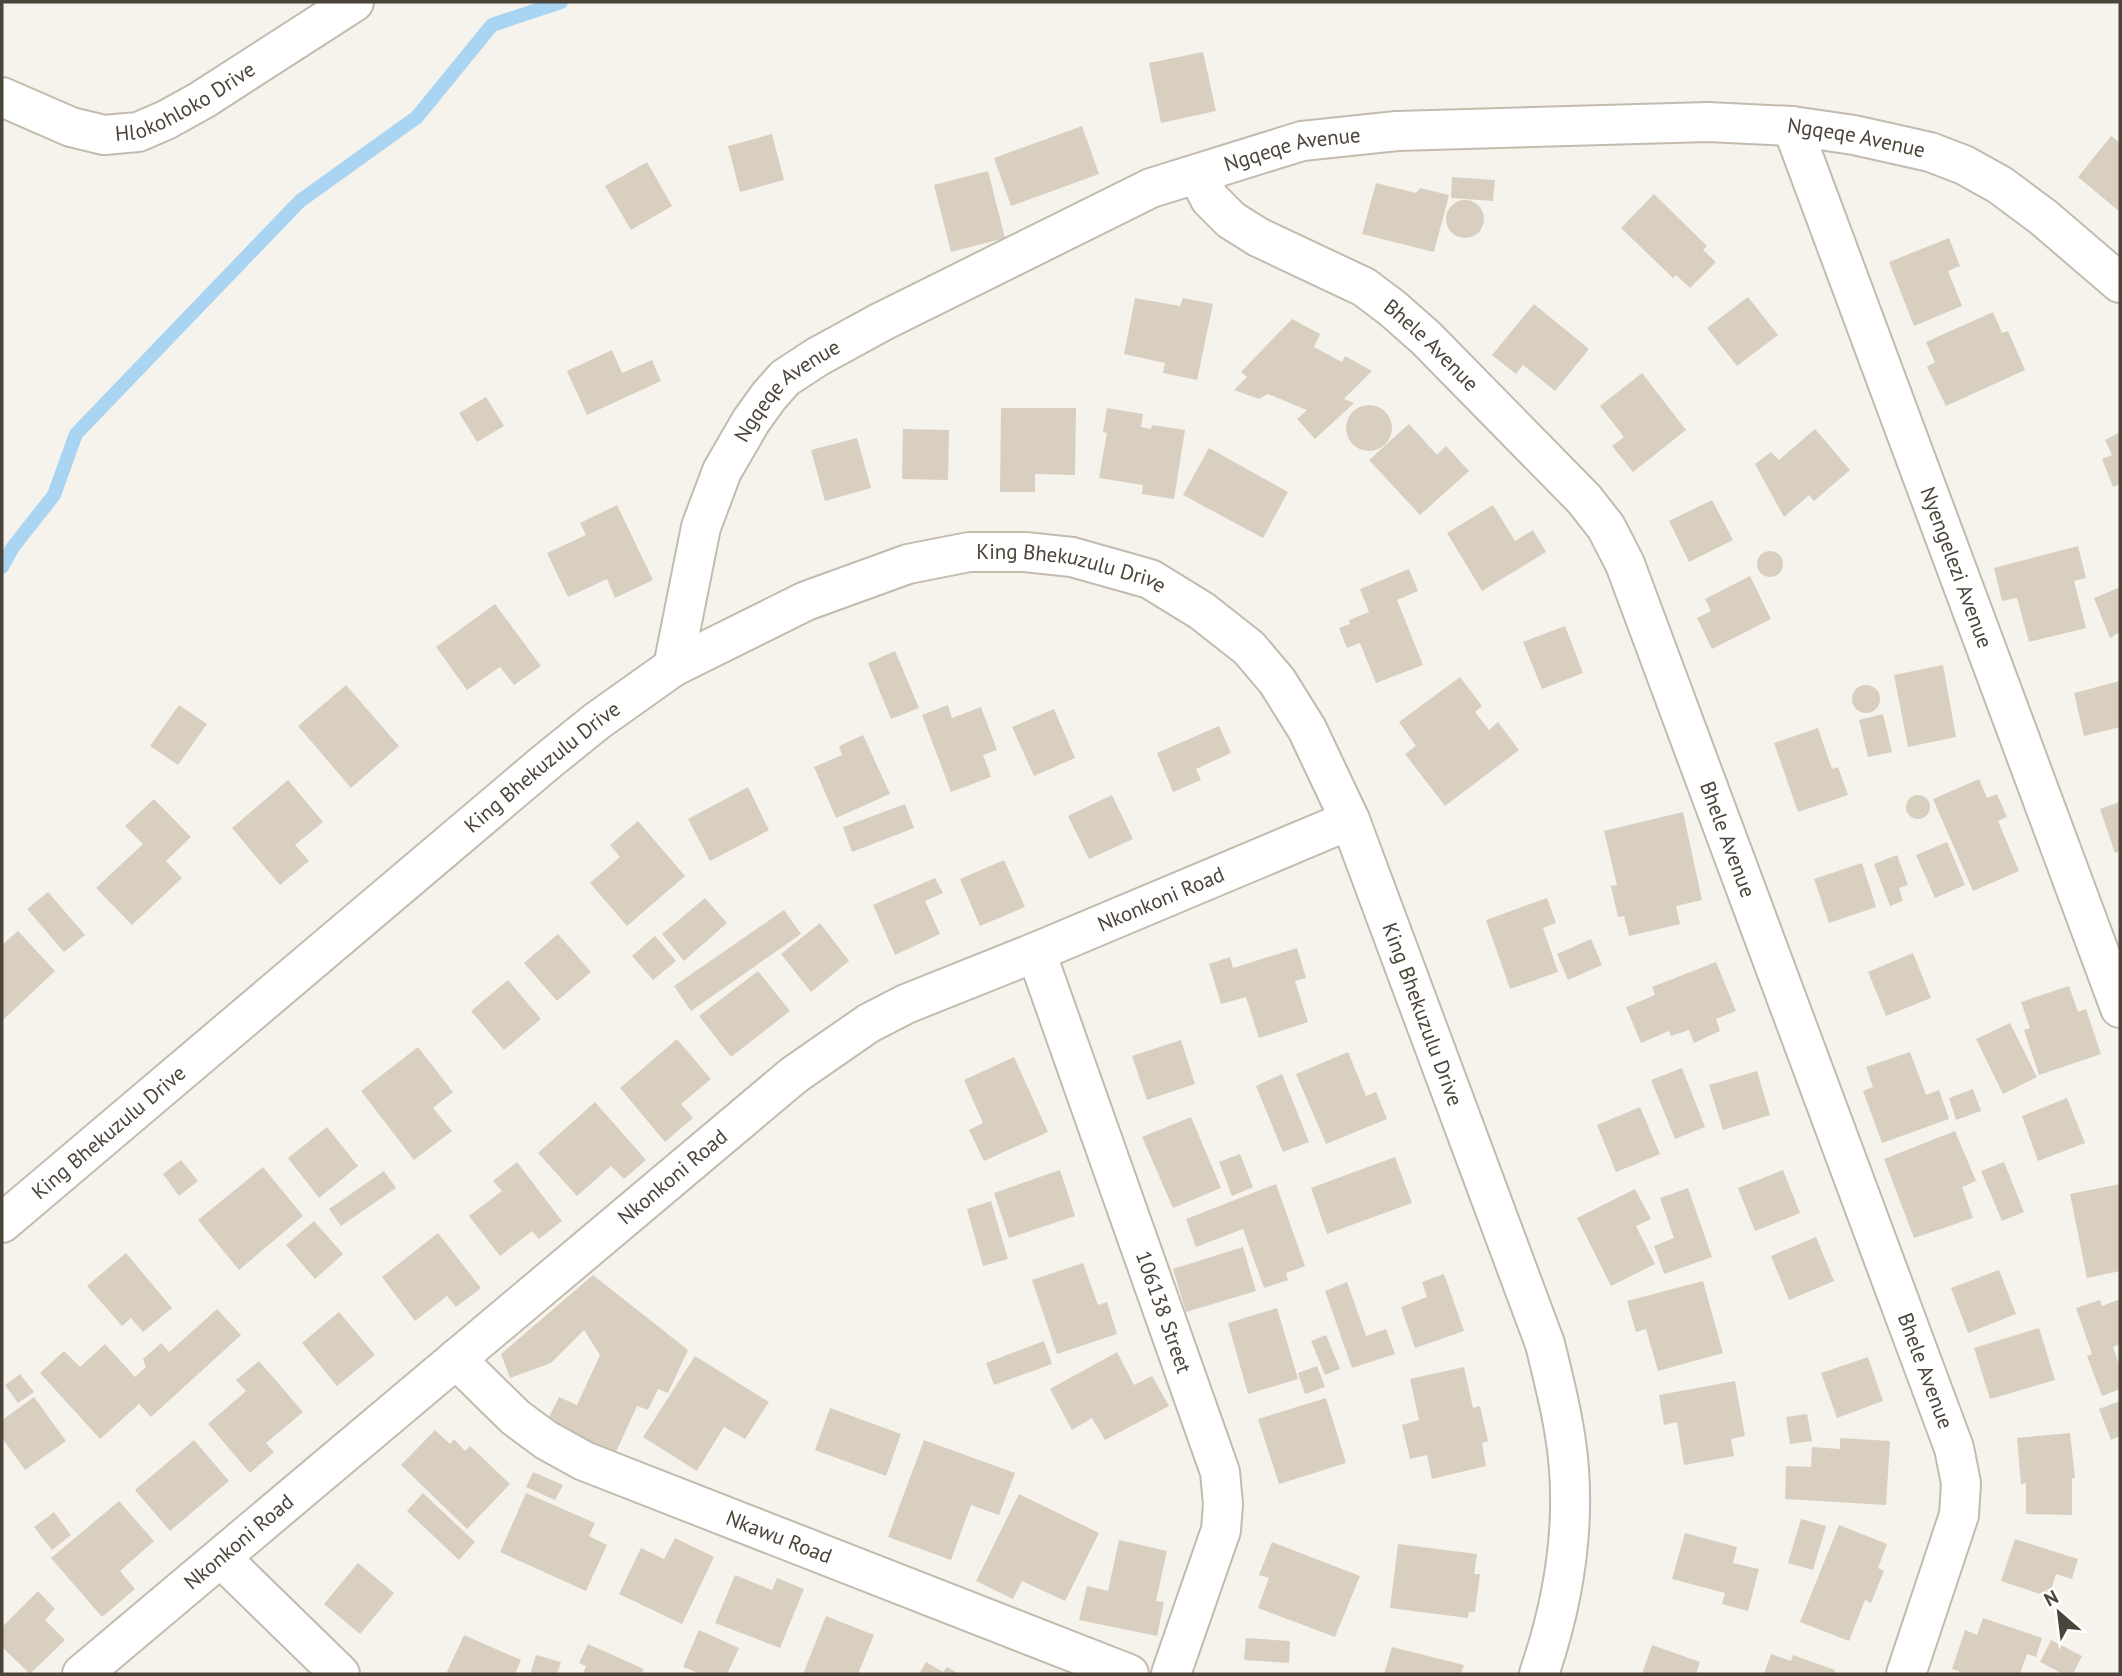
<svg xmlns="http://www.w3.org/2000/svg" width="2122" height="1676" viewBox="0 0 2122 1676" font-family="'PT Sans',sans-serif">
  <rect width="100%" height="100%" fill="#f6f3ec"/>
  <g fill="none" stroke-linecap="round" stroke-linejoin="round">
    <path stroke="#a9d4f2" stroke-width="14" d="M2,567L13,547L54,495L76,434L300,201L417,117L492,25L561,2"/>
  </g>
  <path fill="#d8cfc1" d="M1203,52L1216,111L1161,123L1149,63Z
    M1082,126L1099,174L1011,206L994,158Z
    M772,134L784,180L740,192L728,146Z
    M2111,136L2120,143V212L2078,177Z
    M647,162L672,206L631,230L605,186Z
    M988,171L1005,238L951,252L934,185Z
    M1452,177L1495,180L1493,201L1451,198Z
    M1376,183L1416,193L1420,188L1449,195L1434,252L1362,234Z
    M1654,194L1707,246L1703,250L1716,262L1690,288L1676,275L1673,278L1621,228Z
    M1446 219a19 19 0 1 1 38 0a19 19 0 1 1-38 0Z
    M1949,238L1960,266L1948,271L1962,306L1914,326L1889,262Z
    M1748,297L1778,335L1737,366L1707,328Z
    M1135,298L1180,306L1183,298L1213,304L1197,380L1163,373L1165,363L1124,354Z
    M1534,304L1589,349L1555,391L1523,365L1516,374L1492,355Z
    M1993,312L2002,333L2008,331L2025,370L1946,406L1927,367L1935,362L1926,342Z
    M1292,319L1320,334L1314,347L1342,362L1345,356L1372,371L1344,399L1354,403L1315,439L1297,419L1307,410L1268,394L1259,399L1234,390L1247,377L1241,372Z
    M612,350L622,373L652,360L661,381L587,415L567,371Z
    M1642,373L1686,430L1633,472L1612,446L1624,437L1600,406Z
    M486,397L504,426L477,442L459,413Z
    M1346 428a23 23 0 1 1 46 0a23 23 0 1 1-46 0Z
    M1001,408H1076L1075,475L1035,474V492H1000Z
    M1107,408L1143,414L1141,427L1151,429L1152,425L1185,430L1174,499L1142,494L1143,485L1099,478L1107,433L1103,432Z
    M1409,424L1437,455L1446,446L1469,471L1420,515L1369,460Z
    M903,429L949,430L948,480L902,479Z
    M1815,429L1850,470L1814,501L1809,495L1784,517L1755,464L1771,452L1779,460Z
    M2120,432V484L2113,487L2102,459L2112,455L2105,440Z
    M857,438L871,488L825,501L811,450Z
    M1209,448L1288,492L1263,538L1183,495Z
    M1712,500L1733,540L1689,562L1669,521Z
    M617,505L653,580L615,598L607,579L568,597L547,553L586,535L580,523Z
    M1493,505L1515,541L1533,530L1546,552L1482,591L1447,533Z
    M2078,546L2086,578L2074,581L2086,628L2029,642L2017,598L2002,601L1994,568Z
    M1757 564a13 13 0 1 1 26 0a13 13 0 1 1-26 0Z
    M1409,569L1418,591L1397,600L1423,665L1376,683L1360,643L1347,648L1339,628L1350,624L1349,620L1369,612L1360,589Z
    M1750,576L1771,619L1712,649L1697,618L1711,611L1705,599Z
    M2118,588L2120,594V632L2110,638L2094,598Z
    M495,604L541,666L514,685L500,667L467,690L436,647Z
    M1565,626L1583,673L1542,689L1523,642Z
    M895,651L919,708L891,719L868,663Z
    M1943,665L1956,737L1908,747L1894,675Z
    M1460,677L1482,706L1475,712L1489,730L1498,722L1519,750L1445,806L1405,754L1416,746L1399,722Z
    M2120,681V727L2084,736L2074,693Z
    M1852 699a14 14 0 1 1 28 0a14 14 0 1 1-28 0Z
    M346,685L399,746L351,788L298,726Z
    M179,705L207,724L178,765L150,746Z
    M948,705L952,718L981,707L997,750L983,755L991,777L951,792L922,715Z
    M1054,709L1075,758L1034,776L1012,727Z
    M1883,714L1892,752L1868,757L1859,720Z
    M1219,726L1231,753L1196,769L1201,780L1173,792L1157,753Z
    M1818,728L1832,769L1838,767L1848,795L1798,812L1774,743Z
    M863,735L890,794L836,818L814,767L842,755L839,746Z
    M1979,779L1987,798L1997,794L2007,817L1998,821L2019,871L1973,891L1933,799Z
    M288,780L323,822L295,845L309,861L280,885L232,828Z
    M748,787L769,830L710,861L688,819Z
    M1906 807a12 12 0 1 1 24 0a12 12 0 1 1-24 0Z
    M1112,795L1133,839L1089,859L1068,816Z
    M154,799L191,837L166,861L182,878L132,925L96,888L143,844L125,826Z
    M2120,802V851L2115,853L2100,809Z
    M905,804L914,828L852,852L843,827Z
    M1683,812L1702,900L1676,906L1680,924L1629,936L1624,916L1618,917L1611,886L1617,885L1604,831Z
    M638,821L685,876L627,926L590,883L620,857L610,845Z
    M1947,842L1965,885L1935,898L1916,855Z
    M1897,855L1908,885L1899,888L1903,901L1890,906L1874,864Z
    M1004,860L1025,907L980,926L960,879Z
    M1862,863L1876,907L1829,923L1814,879Z
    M935,878L943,893L925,901L940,934L895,955L873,905Z
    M48,892L85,935L64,952L27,909Z
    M705,898L727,923L684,961L662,934Z
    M1547,898L1556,923L1543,928L1558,972L1510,989L1486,920Z
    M784,910L801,934L691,1011L674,986Z
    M820,923L849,961L811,992L781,954Z
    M18,931L55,971L3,1020L2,945Z
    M558,934L591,972L557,1001L524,963Z
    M655,936L676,961L653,980L632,956Z
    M1591,939L1602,965L1568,980L1557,954Z
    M1297,948L1306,978L1295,981L1308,1022L1259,1038L1246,997L1221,1004L1209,964L1230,957L1233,968Z
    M1913,953L1931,998L1886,1016L1868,972Z
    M1716,962L1736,1011L1716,1019L1720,1031L1694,1043L1689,1030L1671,1036L1669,1031L1641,1043L1626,1007L1655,995L1652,987Z
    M758,971L790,1011L731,1057L699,1016Z
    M508,980L541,1019L504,1050L471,1011Z
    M2069,986L2078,1012L2086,1009L2101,1054L2039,1075L2024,1030L2030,1028L2021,1002Z
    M2010,1023L2037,1077L2003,1094L1976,1039Z
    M677,1039L711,1079L681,1104L693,1118L665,1142L620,1088Z
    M1181,1040L1195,1084L1147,1100L1132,1056Z
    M418,1047L453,1092L433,1108L452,1131L414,1160L361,1091Z
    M1348,1052L1366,1096L1376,1092L1387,1119L1326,1144L1296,1074Z
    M1910,1052L1926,1095L1939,1090L1949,1119L1882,1143L1863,1091L1873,1087L1866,1067Z
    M1014,1057L1048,1132L984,1161L969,1130L983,1123L964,1080Z
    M1682,1068L1705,1127L1675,1139L1651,1080Z
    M1757,1071L1770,1115L1723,1130L1709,1085Z
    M1282,1074L1309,1142L1283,1152L1256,1086Z
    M1973,1089L1981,1111L1956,1120L1949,1098Z
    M2067,1098L2085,1143L2038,1161L2022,1116Z
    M595,1102L646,1160L624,1179L611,1166L577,1196L538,1153Z
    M1640,1107L1660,1154L1616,1172L1597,1125Z
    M1191,1117L1221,1188L1173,1208L1142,1137Z
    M327,1127L358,1166L319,1198L288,1158Z
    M1955,1131L1976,1181L1962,1187L1973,1218L1914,1238L1884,1159Z
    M1240,1154L1253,1187L1232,1196L1219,1162Z
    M1395,1157L1412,1203L1327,1234L1311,1188Z
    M181,1160L198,1181L179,1196L163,1174Z
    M517,1162L562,1221L539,1239L532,1231L500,1256L469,1216L502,1191L493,1181Z
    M2004,1162L2024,1212L2002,1221L1981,1171Z
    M263,1167L303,1216L239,1270L198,1220Z
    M1060,1170L1075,1216L1009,1238L994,1193Z
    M1783,1170L1800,1213L1755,1231L1738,1188Z
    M384,1171L396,1188L341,1226L329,1209Z
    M1276,1184L1305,1266L1286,1273L1288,1280L1264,1288L1243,1229L1196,1247L1186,1219Z
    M2120,1184V1271L2087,1278L2070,1194Z
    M1688,1188L1712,1257L1664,1274L1654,1246L1674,1238L1660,1198Z
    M1635,1189L1651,1219L1636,1226L1655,1264L1611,1286L1577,1218Z
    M991,1201L1008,1259L983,1266L967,1209Z
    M314,1221L343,1254L315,1279L286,1245Z
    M438,1233L481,1288L456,1307L447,1296L415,1321L382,1277Z
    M1816,1237L1834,1281L1789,1300L1771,1256Z
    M1243,1247L1256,1291L1186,1312L1173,1269Z
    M126,1253L172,1308L143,1332L131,1318L122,1326L87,1286Z
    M1083,1263L1098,1305L1107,1302L1117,1334L1057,1354L1032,1280Z
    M1999,1270L2016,1314L1968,1333L1951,1288Z
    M1444,1274L1464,1331L1415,1348L1401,1307L1427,1297L1422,1282Z
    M593,1275L688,1350L668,1393L658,1389L648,1410L637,1406L615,1454L546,1423L559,1397L577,1405L600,1355L584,1330L551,1363L510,1378L501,1354Z
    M1703,1281L1723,1353L1658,1371L1646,1329L1636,1332L1627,1301Z
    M1347,1282L1366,1336L1386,1329L1395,1354L1352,1368L1325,1291Z
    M2120,1299V1344L2113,1347L2120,1367V1389L2102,1396L2087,1356L2092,1354L2076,1308L2100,1300L2102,1306Z
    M1277,1308L1298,1379L1248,1394L1228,1323Z
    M217,1309L241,1335L151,1417L139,1404L100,1439L40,1373L64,1351L80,1367L105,1344L135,1377L146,1367L143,1359L161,1343L169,1352Z
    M339,1312L375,1355L337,1386L302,1343Z
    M2039,1328L2055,1380L1990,1399L1974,1348Z
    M1326,1335L1340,1369L1325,1375L1311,1341Z
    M1044,1341L1052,1364L994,1385L986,1363Z
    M1117,1352L1134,1385L1152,1376L1169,1406L1105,1440L1092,1418L1072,1430L1050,1389Z
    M695,1356L769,1402L745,1439L724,1427L697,1471L643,1437Z
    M1868,1357L1883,1401L1837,1418L1821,1373Z
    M259,1361L303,1412L266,1443L274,1452L250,1473L208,1424L246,1391L236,1380Z
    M1317,1366L1325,1387L1305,1394L1298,1373Z
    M1464,1367L1473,1408L1480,1406L1488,1441L1482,1443L1486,1466L1432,1479L1427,1455L1410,1459L1402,1425L1419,1420L1410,1379Z
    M20,1374L34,1392L18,1403L5,1385Z
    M1735,1381L1745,1436L1731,1439L1734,1456L1684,1465L1677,1422L1664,1425L1659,1395Z
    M34,1397L66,1441L25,1470L2,1438V1420Z
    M1326,1398L1346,1463L1279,1484L1258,1419Z
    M2120,1401V1436L2111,1440L2099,1409Z
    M830,1408L901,1434L886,1476L815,1450Z
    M1807,1414L1812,1441L1790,1444L1786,1417Z
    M435,1430L450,1444L454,1439L465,1451L470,1446L510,1484L467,1529L401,1465Z
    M2070,1433L2075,1478H2072V1515L2026,1514V1483L2021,1484L2017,1438Z
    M1840,1438L1890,1441L1886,1505L1785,1499L1786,1466L1811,1467L1812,1447L1840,1449Z
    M194,1440L229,1481L170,1531L135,1490Z
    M924,1440L1015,1473L999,1515L971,1505L951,1560L888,1537Z
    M533,1472L563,1485L555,1500L526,1487Z
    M423,1493L475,1542L459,1560L407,1511Z
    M526,1493L595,1523L589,1536L607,1545L586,1591L500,1552Z
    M1019,1494L1099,1533L1065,1601L1022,1581L1013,1599L976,1581Z
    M119,1501L154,1541L120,1571L135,1589L102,1617L51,1558Z
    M54,1512L71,1535L52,1550L34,1527Z
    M1801,1519L1826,1526L1813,1570L1788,1563Z
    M1839,1525L1887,1544L1878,1568L1884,1571L1871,1603L1865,1600L1849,1641L1800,1622Z
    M1685,1533L1737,1547L1733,1563L1759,1569L1748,1611L1722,1604L1725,1593L1672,1579Z
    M675,1538L714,1557L682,1624L619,1594L641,1548L664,1559Z
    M2015,1539L2078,1559L2072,1579L2056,1574L2049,1597L2001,1581Z
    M1119,1540L1167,1551L1156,1601L1164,1602L1157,1636L1079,1620L1087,1586L1108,1591Z
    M1272,1542L1360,1576L1335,1637L1258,1608L1269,1578L1259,1575Z
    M1398,1544L1477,1554L1474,1574H1480L1475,1612H1469L1468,1618L1390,1608Z
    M358,1563L394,1593L360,1634L324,1604Z
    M735,1575L772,1590L777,1578L804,1589L780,1648L715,1623Z
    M38,1591L55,1609L45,1620L65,1640L30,1674L2,1647V1627Z
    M826,1616L874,1635L858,1674H803Z
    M1983,1618L2042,1638L2036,1657L2027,1654L2020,1674H1958L1959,1671L1952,1669L1965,1630L1977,1635Z
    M699,1630L739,1648L727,1674H701L683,1667Z
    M464,1635L521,1660L515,1674H446Z
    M1246,1638L1290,1641L1289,1663L1244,1660Z
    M2051,1640L2082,1656L2073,1674H2063L2040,1662Z
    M588,1644L644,1669L641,1674H583L586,1666L579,1663Z
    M1652,1645L1700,1662L1696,1674H1642Z
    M1392,1647L1464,1665L1461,1674H1384Z
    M1771,1654L1791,1661L1793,1655L1835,1670L1834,1674H1764Z
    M536,1655L561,1662L557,1674H530Z
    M926,1662L943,1672L947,1667L959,1674H919Z"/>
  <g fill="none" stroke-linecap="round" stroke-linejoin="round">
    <g stroke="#c2bbae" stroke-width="42">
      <g id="minor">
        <path id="s1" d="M2,97L71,127L104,135L138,132L166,120L202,100L354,2"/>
        <path id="s2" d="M1792,126L2120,1008"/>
        <path id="s3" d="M1197,174L1210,199L1231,220L1258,237L1364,287L1392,308L1426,338L1584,499L1606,527L1625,564L1954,1448L1961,1483L1959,1515L1906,1674"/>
        <path id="s4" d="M673,667L701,527L722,471L751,421L769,396L785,378L817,357L881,322L1151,188L1302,141L1397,131L1708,122L1792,126L1854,135L1930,152L1964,165L2000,185L2043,217L2120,283"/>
        <path id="s5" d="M1036,952L1220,1472L1223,1504L1221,1530L1171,1674"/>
        <path id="s6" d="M456,1359L515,1417L546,1440L584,1461L1129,1674"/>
        <path d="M221,1558L340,1674"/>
        <path id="s7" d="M82,1674L794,1075L869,1023L906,1004L1036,952L1350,820"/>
      </g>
    </g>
    <g stroke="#c2bbae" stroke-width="42">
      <g id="tertiary">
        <path id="s8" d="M2,1223L545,763L597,721L673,667L806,601L908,564L969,552H1025L1072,557L1150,579L1202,611L1249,648L1277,681L1307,729L1350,820L1545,1344C1555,1385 1566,1427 1569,1469C1574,1538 1561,1610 1539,1674"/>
      </g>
    </g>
    <use href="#minor" stroke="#fff" stroke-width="38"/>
    <use href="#tertiary" stroke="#fff" stroke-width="38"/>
  </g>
  <g text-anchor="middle" stroke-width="7" stroke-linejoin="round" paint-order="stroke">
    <g font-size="21" fill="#4b4439" stroke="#fff">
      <text dy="7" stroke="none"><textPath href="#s1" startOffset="198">Hlokohloko Drive</textPath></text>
      <text dy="7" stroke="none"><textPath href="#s4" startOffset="1442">Ngqeqe Avenue</textPath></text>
      <text dy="7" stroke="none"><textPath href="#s4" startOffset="875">Ngqeqe Avenue</textPath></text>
      <text dy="7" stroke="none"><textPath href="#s3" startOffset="296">Bhele Avenue</textPath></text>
      <text dy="7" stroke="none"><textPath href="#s4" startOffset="308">Ngqeqe Avenue</textPath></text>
      <text dy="7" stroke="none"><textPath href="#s2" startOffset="471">Nyengelezi Avenue</textPath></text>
      <text dy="7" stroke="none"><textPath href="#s8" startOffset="1295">King Bhekuzulu Drive</textPath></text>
      <text dy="7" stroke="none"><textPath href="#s8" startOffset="707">King Bhekuzulu Drive</textPath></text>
      <text dy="7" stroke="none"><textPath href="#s3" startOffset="884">Bhele Avenue</textPath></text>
      <text dy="7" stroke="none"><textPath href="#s7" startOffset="1339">Nkonkoni Road</textPath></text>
      <text dy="7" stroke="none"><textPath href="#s8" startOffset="1904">King Bhekuzulu Drive</textPath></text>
      <text dy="7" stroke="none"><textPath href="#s8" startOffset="140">King Bhekuzulu Drive</textPath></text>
      <text dy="7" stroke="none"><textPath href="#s7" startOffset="772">Nkonkoni Road</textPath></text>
      <text dy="7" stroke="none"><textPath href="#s5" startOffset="382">106138 Street</textPath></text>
      <text dy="7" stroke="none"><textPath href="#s3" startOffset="1451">Bhele Avenue</textPath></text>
      <text dy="7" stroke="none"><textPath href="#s6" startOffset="374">Nkawu Road</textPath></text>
      <text dy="7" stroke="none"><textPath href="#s7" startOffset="205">Nkonkoni Road</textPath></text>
    </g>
  </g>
  <rect width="2122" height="1676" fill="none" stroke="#4b4439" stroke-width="7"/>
  <g transform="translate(2059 1613) rotate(332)" stroke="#ffffff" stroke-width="5" paint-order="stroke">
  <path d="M0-5L12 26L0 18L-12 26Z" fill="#4b4439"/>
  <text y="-10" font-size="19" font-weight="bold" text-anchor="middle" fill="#4b4439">N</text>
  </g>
</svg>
